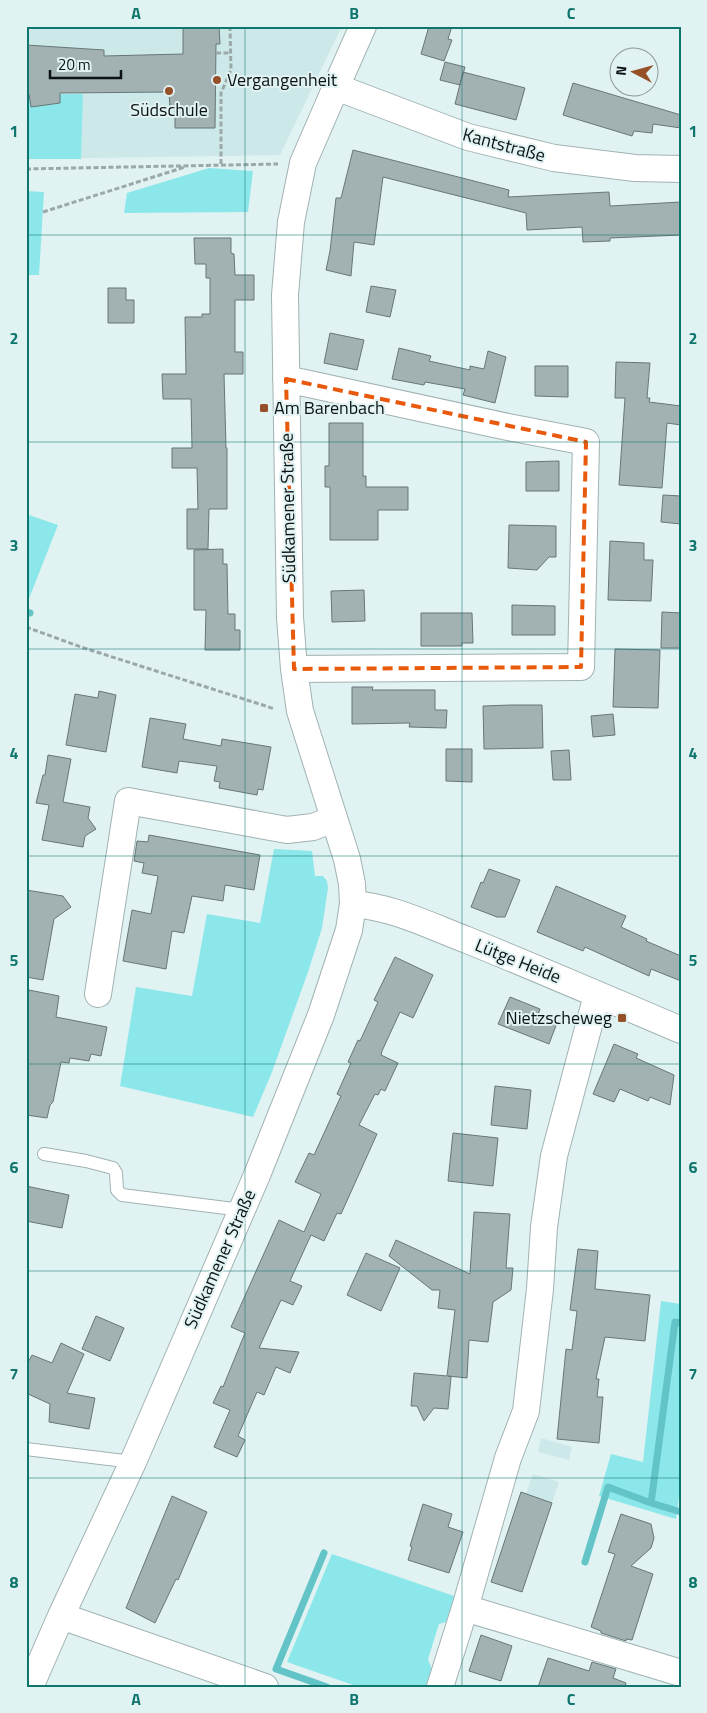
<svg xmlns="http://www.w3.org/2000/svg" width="707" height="1713" viewBox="0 0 707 1713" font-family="'Titillium Web',sans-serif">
  <rect width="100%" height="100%" fill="#e0f2f2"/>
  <path fill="#cde8e9" d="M26,26H342L280,155L26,159Z
    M541,1438L572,1447L569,1460L538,1452Z
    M533,1474L559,1482L552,1503L526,1494Z"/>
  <path fill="#8ce7ea" d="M83,94L81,159H26V95Z
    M209,168L253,171L248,212L124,213L127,193Z
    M26,191L44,192L39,275H26Z
    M26,514L58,525L28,601L26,600Z
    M274,849L312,851L315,876H323L327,881L328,888L322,928L308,972L272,1072L253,1117L120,1086L136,987L192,996L207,914L260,923Z
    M661,1301L681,1304V1481L676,1519L599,1496L611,1454L643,1462Z
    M332,1554L454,1596L446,1622L439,1624L428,1659L432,1670L425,1687H359L287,1662Z"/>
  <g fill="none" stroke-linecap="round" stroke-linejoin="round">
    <path stroke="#62c4c7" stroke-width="7" d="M26,612L30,613
      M681,1323L675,1322L651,1503L681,1512
      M324,1553L276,1669L327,1687
      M585,1562L608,1487L651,1503"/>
  </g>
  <path fill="#a2b2b3" stroke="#677777" d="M183,26H219L220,44H216L215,128H175V109H170L169,92L60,93V103L31,107L29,94H26V45L104,50V56L183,54Z
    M429,26H452L448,39L452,40L444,61L421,54Z
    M445,62L465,67L460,85L440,80Z
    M463,72L525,88L516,120L455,104Z
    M573,83L681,115V128L653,124L652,133L634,131L632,136L563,115Z
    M353,150L509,190L508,197L609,192L610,206L681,202V235L610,238V241L583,242L582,227L527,230L526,213L383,177L374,245L354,242L351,276L326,270L330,251L336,198H341Z
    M194,238H231V253L234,254L235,275H254V300H235V352H243V374H224L226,448H227V509H209L208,549H187V509H198L197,468H172V448H192L191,399H163L162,374H186L185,317H202V314H210V278H206V264H195Z
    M371,286L396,290L390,317L366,312Z
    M108,288H126V300H134V323H108Z
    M330,333L364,340L357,370L324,363Z
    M399,348L431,356L429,361L470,370V366L484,369L488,351L506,357L495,403L463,395L465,389L425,382L424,385L392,379Z
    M616,362L650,363L647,398H650L649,402L681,406V425L667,423L662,488L619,485L625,398H615Z
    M535,366H568V397L535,396Z
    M329,423H363V476H366V487H408V510H378V540H330V487H325V466H329Z
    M559,461V491H526V462Z
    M663,495L681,496V524L661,522Z
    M509,525L556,526V557H549L537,570L508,568Z
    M610,541L644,543V560H653L651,601L608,600Z
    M223,549V564H227L228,614H235V630H240V650H205L206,610H194V550Z
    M364,590L365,621L332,622L331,591Z
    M512,605L555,606V635H512Z
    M662,612L681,613V648H661Z
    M421,613H472L473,643H462V646H421Z
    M615,649L660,650L658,708L613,707Z
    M352,687H373L372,690H435V710H447L446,728L409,727L410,723L352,724Z
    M99,691L116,695L106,752L66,745L75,694L98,698Z
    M511,705H542L543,748L484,749L483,706Z
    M613,714L615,735L593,737L591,716Z
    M150,718L186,724L183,739L221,746L222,739L271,747L263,790L258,789L257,795L219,788L220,782L214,781L217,766L179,761L177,773L142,767Z
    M446,749H472V782L446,781Z
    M569,750L571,780H553L551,751Z
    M48,755L71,759L63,802L90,807L88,818L96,829L85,836L83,847L42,840L49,805L36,803L43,775H45Z
    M149,835L260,855L254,890L225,885L223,901L192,896L184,933L172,931L166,969L123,961L132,910L151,914L158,876L142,873L144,863L134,861L137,841L148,842Z
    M489,869L520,880L505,917H497L471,907L481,882L483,883Z
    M556,886L626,916L621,927L647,939L646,941L681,956V981L651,969L649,976L585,947L583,951L537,932Z
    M26,890L63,896L71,907L54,919L43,980L26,977Z
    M395,957L433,975L413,1018L400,1012L382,1051L381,1055L398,1063L385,1091L381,1089L378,1095L375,1094L359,1125L377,1134L341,1214L337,1213L324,1241L311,1235L290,1281L302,1286L293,1305L281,1300L259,1348L299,1352L290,1373L276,1367L264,1395L257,1392L238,1436L245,1440L237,1457L214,1447L230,1410L213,1403L221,1386L223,1387L245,1333L231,1327L279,1220L304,1232L321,1194L295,1182L309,1153L314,1155L341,1096L337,1094L351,1063L348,1062L358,1040L360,1041L378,1002L374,1000Z
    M29,990L59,996L56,1017L107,1027L101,1056L91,1054L89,1061L70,1058L69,1063L61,1062L53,1102L50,1105L47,1118L26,1115V1007Z
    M510,997L540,1009L538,1015L557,1023L549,1044L498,1024Z
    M614,1044L638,1054L636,1058L674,1075L670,1105L650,1097L648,1101L620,1089L614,1102L593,1094Z
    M495,1086L531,1090L527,1129L491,1125Z
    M453,1133L498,1138L493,1186L448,1181Z
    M26,1186L69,1195L62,1228L26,1221Z
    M474,1212L510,1214L506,1268H513L511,1290L493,1302L488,1342L469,1340L467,1378L448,1376L451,1377L448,1409L434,1408L424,1421L417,1406H411L414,1373L447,1376L455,1310L438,1308L440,1290H432L389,1256L396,1240L470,1274Z
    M578,1249L598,1251L595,1289L650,1295L645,1341L605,1337L596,1379H599L597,1397H603L599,1443L557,1439L566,1349L572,1350L577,1311L570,1310Z
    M366,1253L400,1268L381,1311L347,1295Z
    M96,1316L124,1328L110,1361L82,1349Z
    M61,1343L84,1354L67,1393L95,1398L89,1429L49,1422L50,1404L26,1393V1366L32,1355L52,1363Z
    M521,1492L552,1503L522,1592L491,1582Z
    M172,1496L207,1512L178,1580L176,1579L155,1623L126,1608Z
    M423,1504L452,1514L448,1527L463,1532L449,1573L408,1560L412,1547L410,1546Z
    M621,1514L651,1524L654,1538L651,1548L631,1566L653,1574L632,1640L626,1639V1641L601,1633V1631L591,1627L615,1554L608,1552Z
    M481,1635L512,1646L501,1681L469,1671Z
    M548,1658L589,1671L592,1662L616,1669L613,1678L626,1683L625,1687H538Z"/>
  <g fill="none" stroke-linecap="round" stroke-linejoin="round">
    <g stroke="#a1b2b2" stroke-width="14">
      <path id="service" d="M44,1154L86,1161L113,1168L116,1173L117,1190L122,1195L242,1210
        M26,1449L133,1462"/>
    </g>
    <g stroke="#a1b2b2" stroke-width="28">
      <path id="minor" d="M336,87L468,137L554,158L635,168L681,169
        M286,379L508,427L586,442L581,667L294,669
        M353,904C393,907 430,926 467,940C539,969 610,1000 681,1030
        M98,994L128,801L287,830L313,827L334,819
        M465,1608L508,1458L526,1411L540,1289L544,1227L554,1156L597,995
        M61,1616L265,1687
        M30,1687L61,1616L133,1462L257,1175L321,1015L349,930L353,904L352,884L347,859L300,711L294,669L290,617L285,295L291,222L303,163L336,87L363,26
        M440,1687L465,1608L681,1673"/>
    </g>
    <path stroke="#9aa8a8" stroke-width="3" stroke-dasharray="5 2.5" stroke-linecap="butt" d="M216,53H231
      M221,164V93L231,70L230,26
      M26,169L278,164
      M43,212L185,167
      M26,627L81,647L275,709"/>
    <use href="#service" stroke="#fff" stroke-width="12"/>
    <use href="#minor" stroke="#fff" stroke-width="26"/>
  </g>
  <path fill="none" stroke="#e8590c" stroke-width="4" stroke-dasharray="10 6" stroke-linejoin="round" d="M286,379L586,442L581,667L294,669Z"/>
  <path fill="none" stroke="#0f766e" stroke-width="1" stroke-opacity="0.55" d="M245,26V1687M462,26V1687M26,235H681M26,442H681M26,649H681M26,856H681M26,1064H681M26,1271H681M26,1478H681"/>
  <g fill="#965028" stroke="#e0f2f2" stroke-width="2">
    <circle cx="217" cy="80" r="5"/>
    <circle cx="169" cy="91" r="5"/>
    <rect x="259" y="403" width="10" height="10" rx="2.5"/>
    <rect x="617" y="1013" width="10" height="10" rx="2.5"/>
  </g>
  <g text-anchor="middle" stroke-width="4" stroke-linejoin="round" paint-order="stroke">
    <g font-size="18" fill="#0d1314" stroke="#e0f2f2" text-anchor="start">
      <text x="227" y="86">Vergangenheit</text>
      <text x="169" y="116" text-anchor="middle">Südschule</text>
      <text x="274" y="414">Am Barenbach</text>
      <text x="612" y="1024" text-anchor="end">Nietzscheweg</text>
    </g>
    <g font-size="18" fill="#0d1314" stroke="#e0f2f2">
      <text transform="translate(504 145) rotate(15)" y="6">Kantstraße</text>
      <text transform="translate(288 508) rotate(-91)" y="6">Südkamener Straße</text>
      <text transform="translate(518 961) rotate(22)" y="6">Lütge Heide</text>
      <text transform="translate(220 1259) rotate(-66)" y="6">Südkamener Straße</text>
    </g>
  </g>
  <rect width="707" height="1713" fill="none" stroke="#e0f2f2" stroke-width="55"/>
  <g transform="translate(634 72) rotate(276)"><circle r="24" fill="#e0f2f2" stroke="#8c9999"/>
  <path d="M0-4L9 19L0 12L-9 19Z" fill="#965028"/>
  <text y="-8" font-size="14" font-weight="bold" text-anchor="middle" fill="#0d1314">N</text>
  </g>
  <path d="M50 70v8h71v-8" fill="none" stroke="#0d1314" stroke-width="2.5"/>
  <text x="58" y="70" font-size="15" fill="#0d1314" stroke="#e0f2f2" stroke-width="4" paint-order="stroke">20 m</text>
  <rect x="28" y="28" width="652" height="1658" fill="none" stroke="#0f766e" stroke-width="2"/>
  <g font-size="16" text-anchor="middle" font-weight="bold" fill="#0f766e">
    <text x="136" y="19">A</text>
    <text x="354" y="19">B</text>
    <text x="571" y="19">C</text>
    <text x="14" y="137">1</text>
    <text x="693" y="137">1</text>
    <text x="14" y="344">2</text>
    <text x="693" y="344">2</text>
    <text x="14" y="551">3</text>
    <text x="693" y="551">3</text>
    <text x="14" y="759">4</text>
    <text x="693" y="759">4</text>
    <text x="14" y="966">5</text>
    <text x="693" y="966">5</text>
    <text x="14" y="1173">6</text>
    <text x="693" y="1173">6</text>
    <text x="14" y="1380">7</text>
    <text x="693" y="1380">7</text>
    <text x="14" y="1588">8</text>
    <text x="693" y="1588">8</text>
    <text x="136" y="1705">A</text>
    <text x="354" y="1705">B</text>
    <text x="571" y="1705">C</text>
  </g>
</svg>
